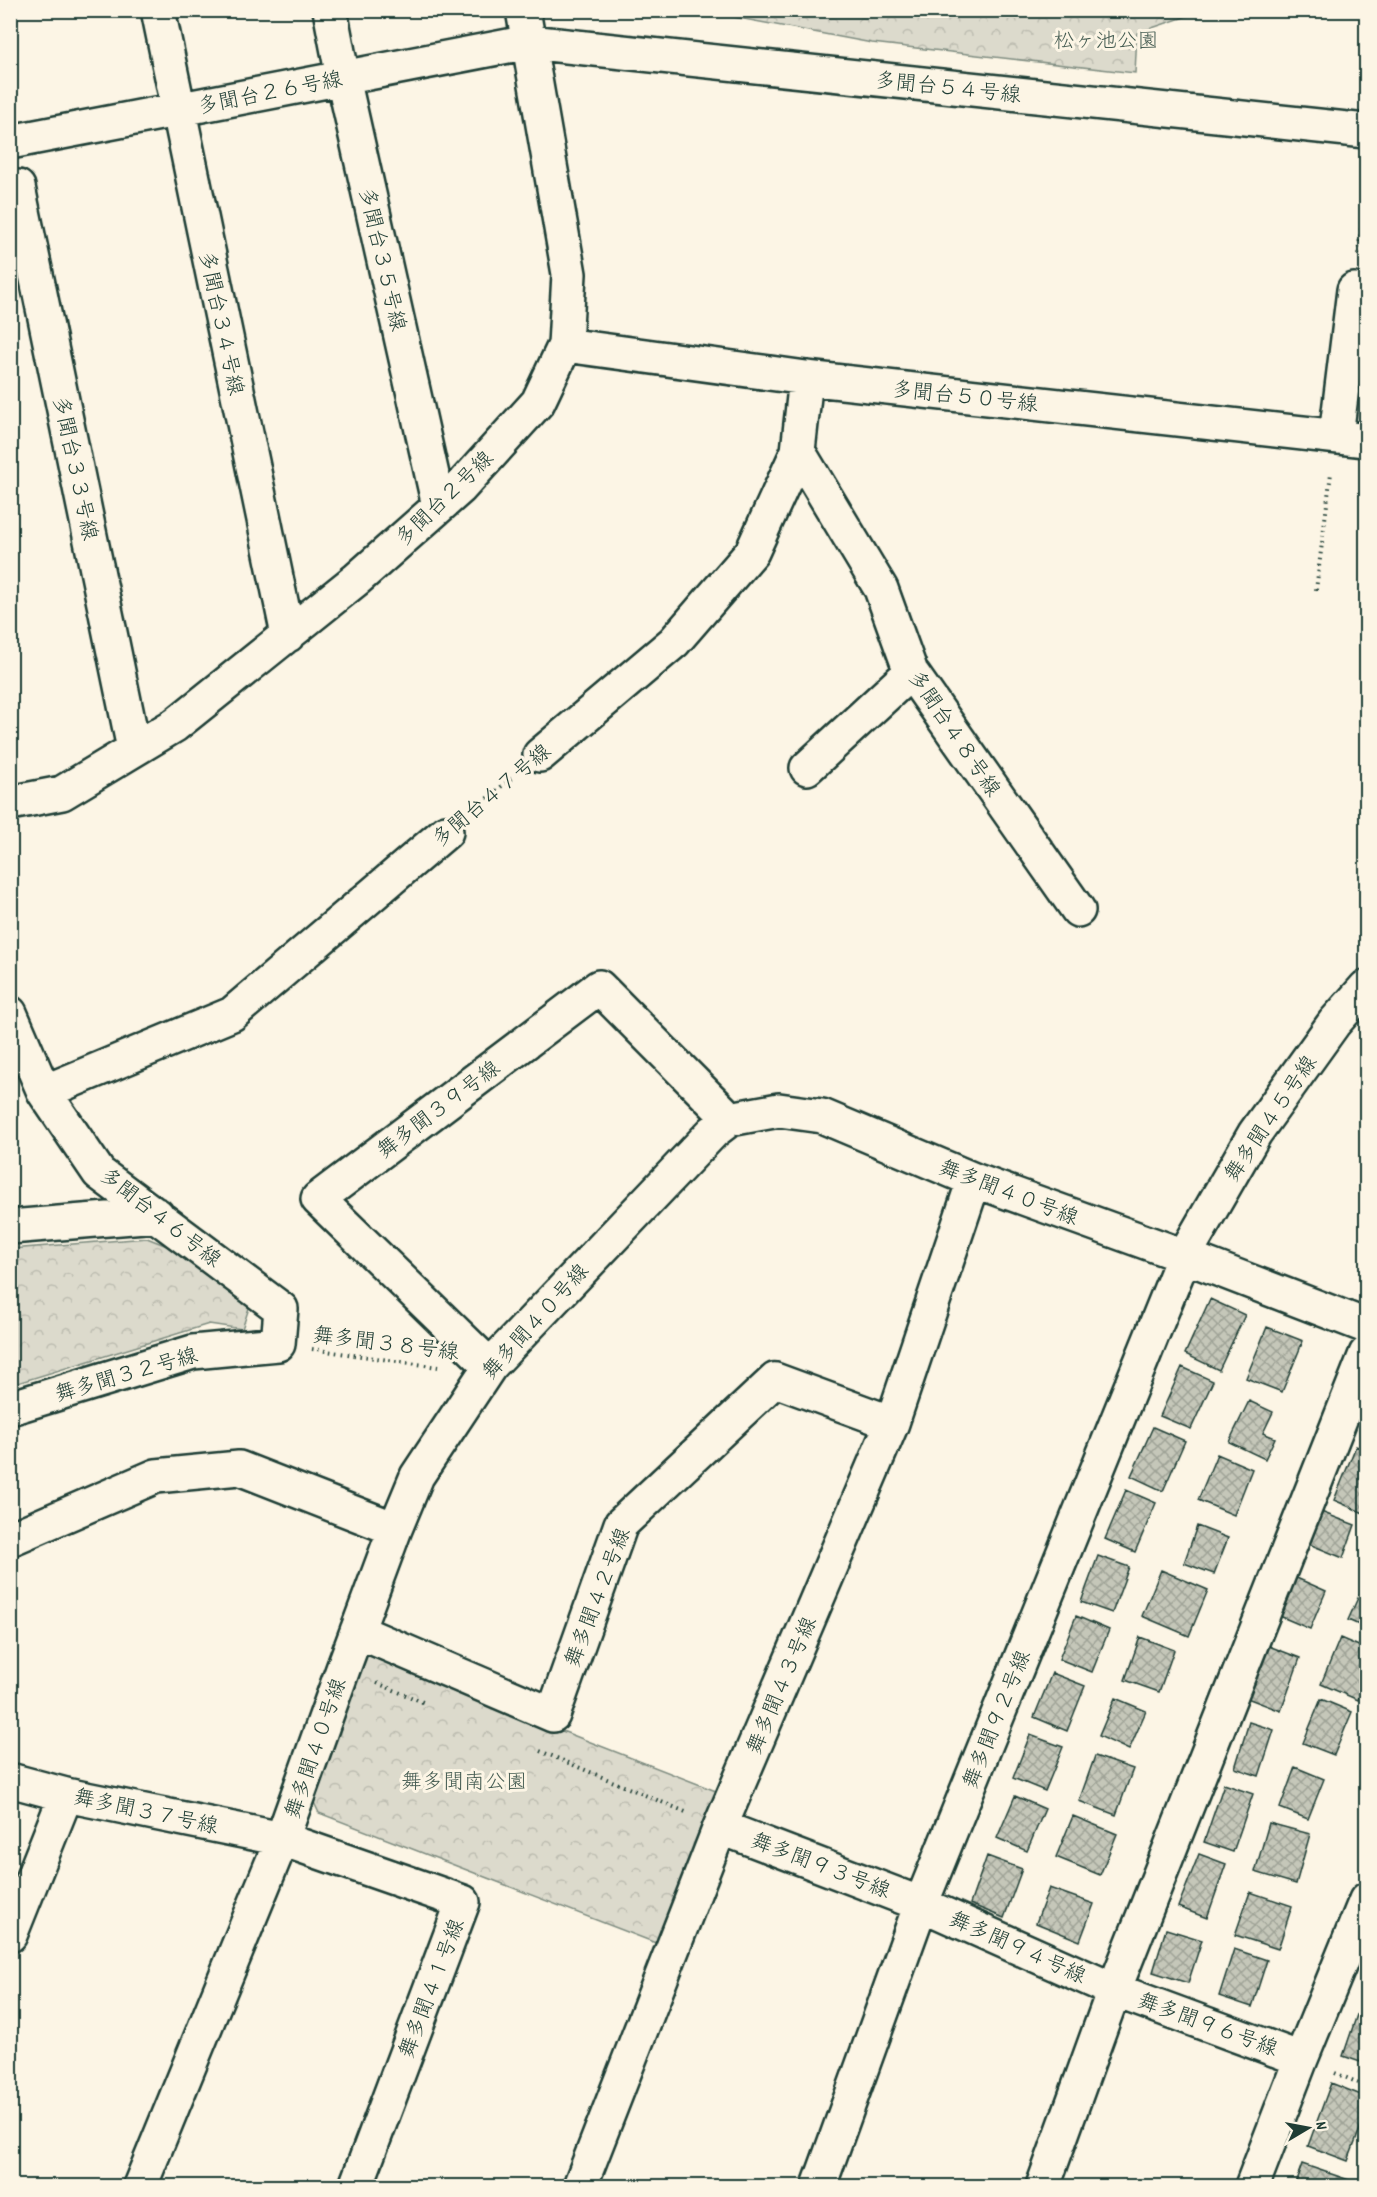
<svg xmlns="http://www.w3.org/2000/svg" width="1377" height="2197" viewBox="0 0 1377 2197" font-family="Dekko,'Klee One',sans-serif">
  <defs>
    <pattern id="park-crowns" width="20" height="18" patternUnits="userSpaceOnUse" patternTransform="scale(1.5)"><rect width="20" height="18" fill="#dcdacc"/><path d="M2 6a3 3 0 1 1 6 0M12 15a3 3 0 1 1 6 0" fill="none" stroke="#bcbcb0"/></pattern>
    <pattern id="building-cross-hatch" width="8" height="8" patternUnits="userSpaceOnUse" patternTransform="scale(1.5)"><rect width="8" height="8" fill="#c5c7b9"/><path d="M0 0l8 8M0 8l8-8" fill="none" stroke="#9fa397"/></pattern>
  </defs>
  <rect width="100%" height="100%" fill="#fcf5e5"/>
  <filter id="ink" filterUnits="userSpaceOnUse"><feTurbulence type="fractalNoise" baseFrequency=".0167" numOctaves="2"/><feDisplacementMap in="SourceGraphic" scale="12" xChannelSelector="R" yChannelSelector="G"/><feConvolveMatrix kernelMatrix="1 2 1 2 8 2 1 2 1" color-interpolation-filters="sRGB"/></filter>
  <g filter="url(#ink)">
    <path fill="url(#park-crowns)" stroke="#7e8c80" stroke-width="1.5" d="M701,11H1202L1137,33L1135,73L872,43Z
      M147,1238L197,1258L251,1302L242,1329L209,1324L11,1385V1249Z
      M365,1654L721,1793L661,1945L319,1813L309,1792Z"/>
    <path fill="url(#building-cross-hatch)" stroke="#1f3d34" stroke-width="1.5" d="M1210,1299L1245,1315L1219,1370L1185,1354Z
      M1267,1327L1303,1341L1282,1392L1246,1378Z
      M1182,1367L1213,1381L1191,1429L1160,1416Z
      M1366,1390V1412L1358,1408Z
      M1249,1401L1273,1412L1263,1433L1275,1438L1265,1459L1229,1442Z
      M1153,1427L1185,1441L1163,1491L1131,1476Z
      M1356,1446L1366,1450V1514L1334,1500Z
      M1217,1454L1252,1469L1234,1515L1198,1500Z
      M1126,1490L1156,1503L1135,1552L1105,1539Z
      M1321,1512L1355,1525L1343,1558L1309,1544Z
      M1197,1526L1228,1538L1214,1574L1184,1563Z
      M1098,1556L1129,1567L1112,1613L1081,1602Z
      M1161,1570L1208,1590L1189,1636L1142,1616Z
      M1292,1576L1326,1591L1310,1629L1275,1614Z
      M1366,1580V1628L1348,1620Z
      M1076,1616L1109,1630L1092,1672L1059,1659Z
      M1140,1637L1174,1650L1159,1692L1125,1680Z
      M1340,1638L1366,1649V1680L1358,1700L1321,1684Z
      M1266,1645L1300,1658L1281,1711L1247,1698Z
      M1052,1673L1085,1686L1067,1731L1034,1717Z
      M1115,1698L1146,1711L1129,1750L1099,1736Z
      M1321,1699L1352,1712L1334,1755L1303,1743Z
      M1249,1722L1274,1730L1259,1776L1235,1768Z
      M1030,1735L1063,1747L1045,1791L1013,1778Z
      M1095,1756L1133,1769L1116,1815L1079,1801Z
      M1295,1767L1324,1779L1308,1819L1280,1808Z
      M1224,1784L1253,1794L1233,1852L1204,1842Z
      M1015,1796L1045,1809L1027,1851L997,1838Z
      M1073,1816L1117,1834L1100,1875L1056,1857Z
      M1269,1823L1310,1834L1296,1884L1255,1872Z
      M1199,1854L1226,1864L1207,1918L1178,1907Z
      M987,1856L1022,1869L1004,1918L970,1904Z
      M1049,1888L1094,1904L1080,1941L1036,1923Z
      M1250,1892L1292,1906L1278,1949L1235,1935Z
      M1166,1929L1202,1940L1188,1983L1153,1972Z
      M1234,1949L1267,1960L1252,2007L1219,1996Z
      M1364,1994L1366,1995V2064L1343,2056Z
      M1331,2083L1366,2097V2113L1348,2161L1308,2146Z
      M1302,2164L1349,2180L1347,2186H1294Z"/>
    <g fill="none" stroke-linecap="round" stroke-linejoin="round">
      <g stroke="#1f3d34" stroke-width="38">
        <path id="minor" d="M158,10L288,635
          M330,10L343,78L439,506
          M10,142L529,42L1366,131
          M18,187L134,749
          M565,345L806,378L1366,440
          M1336,436L1354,290
          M798,451L881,589L911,672L1078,910
          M540,755L674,642L752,552L798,451L806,378
          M807,768L911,672
          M10,803L62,793L175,725L357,579L460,488L538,402L565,345L569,274L523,10
          M10,1013L44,1092L99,1173L281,1309L278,1344L193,1352L10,1408
          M44,1092L232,1014L446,832
          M10,1227L157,1215
          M490,1366L318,1199L599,987L730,1119
          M10,1539L156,1476L239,1468L395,1529
          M357,1631L553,1715L621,1524L775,1380L892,1423
          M10,1780L66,1795L282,1839L463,1902L356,2186
          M720,1827L921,1904L1114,1990L1301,2059
          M10,1935L66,1795
          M140,2186L282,1839L343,1669L395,1529L417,1476L490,1366L713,1132L730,1119L779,1110L822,1116L974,1180L1184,1256L1366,1326
          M580,2186L720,1827L892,1423L974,1180
          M819,2186L921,1904L1184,1256L1255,1133L1334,1023L1366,987
          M1043,2186L1114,1990L1366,1354
          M1252,2186L1301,2059L1366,1900"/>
      </g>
      <path stroke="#1f3d34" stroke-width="4" stroke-dasharray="1.5 4.5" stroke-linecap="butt" d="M1358,254L1366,189
        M1316,590L1331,473
        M473,810L514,776
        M312,1349L438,1367
        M377,1683L425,1703
        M540,1751L688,1813
        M1335,2073L1366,2086"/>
      <use href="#minor" stroke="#fcf5e5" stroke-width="33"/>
    </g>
  </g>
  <g text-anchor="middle" stroke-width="6" stroke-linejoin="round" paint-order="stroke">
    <g font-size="21" fill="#455c52" stroke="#fcf5e5">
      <text x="1106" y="47">松ヶ池公園</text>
      <text x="464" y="1788">舞多聞南公園</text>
    </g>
    <g font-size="21" fill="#1f3d34" stroke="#fcf5e5">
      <text transform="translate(948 87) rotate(6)" y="7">多聞台５４号線</text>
      <text transform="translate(270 92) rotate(-11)" y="7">多聞台２６号線</text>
      <text transform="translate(383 259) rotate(77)" y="7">多聞台３５号線</text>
      <text transform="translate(222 323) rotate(78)" y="7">多聞台３４号線</text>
      <text transform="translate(965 396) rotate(6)" y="7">多聞台５０号線</text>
      <text transform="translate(76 468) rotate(78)" y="7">多聞台３３号線</text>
      <text transform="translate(444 498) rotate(-44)" y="7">多聞台２号線</text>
      <text transform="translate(955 733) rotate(56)" y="7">多聞台４８号線</text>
      <text transform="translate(491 795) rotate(-40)" y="7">多聞台４７号線</text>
      <text transform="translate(438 1109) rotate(-37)" y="7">舞多聞３９号線</text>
      <text transform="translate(1270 1118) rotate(-56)" y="7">舞多聞４５号線</text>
      <text transform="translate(1009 1192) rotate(21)" y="7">舞多聞４０号線</text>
      <text transform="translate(161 1217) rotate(38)" y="7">多聞台４６号線</text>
      <text transform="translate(535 1321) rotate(-48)" y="7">舞多聞４０号線</text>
      <text transform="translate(386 1343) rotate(7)" y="7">舞多聞３８号線</text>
      <text transform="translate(126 1374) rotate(-16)" y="7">舞多聞３２号線</text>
      <text transform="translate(597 1597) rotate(-69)" y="7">舞多聞４２号線</text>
      <text transform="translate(781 1685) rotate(-67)" y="7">舞多聞４３号線</text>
      <text transform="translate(996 1719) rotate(-68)" y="7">舞多聞９２号線</text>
      <text transform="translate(315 1748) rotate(-71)" y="7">舞多聞４０号線</text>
      <text transform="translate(146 1811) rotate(12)" y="7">舞多聞３７号線</text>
      <text transform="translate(821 1865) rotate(21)" y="7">舞多聞９３号線</text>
      <text transform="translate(1018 1947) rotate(24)" y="7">舞多聞９４号線</text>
      <text transform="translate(431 1988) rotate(-69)" y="7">舞多聞４１号線</text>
      <text transform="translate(1208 2024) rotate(20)" y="7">舞多聞９６号線</text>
    </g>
  </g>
  <rect width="1377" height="2197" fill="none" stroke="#fcf5e5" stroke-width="36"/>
  <rect x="18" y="18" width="1341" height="2161" fill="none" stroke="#1f3d34" stroke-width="2" filter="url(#ink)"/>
  <g transform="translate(1308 2128) rotate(80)" stroke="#fcf5e5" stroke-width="4.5" paint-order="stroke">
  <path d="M0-4.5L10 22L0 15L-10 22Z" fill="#1f3d34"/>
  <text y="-9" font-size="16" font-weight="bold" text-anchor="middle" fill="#1f3d34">N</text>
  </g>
</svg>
